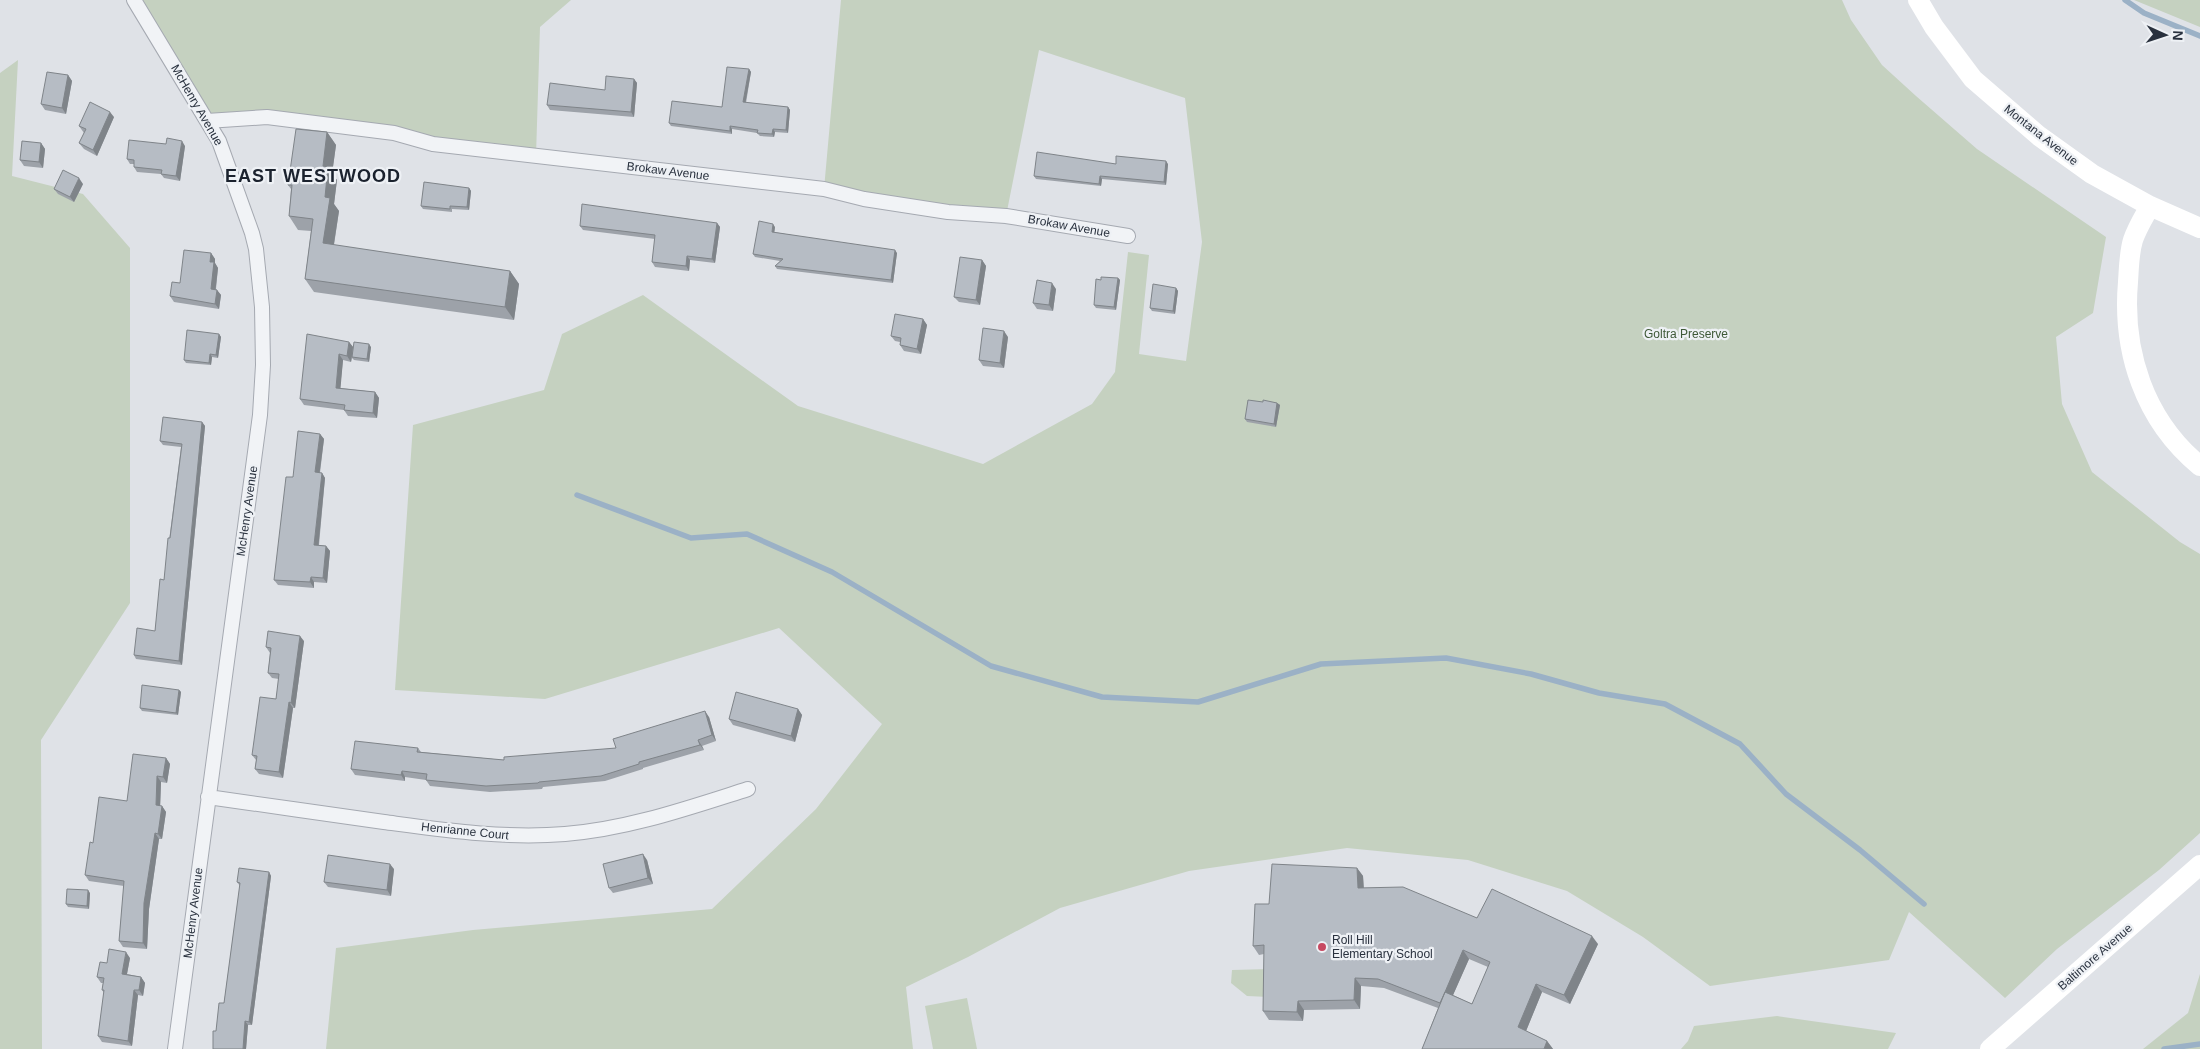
<svg xmlns="http://www.w3.org/2000/svg" width="2200" height="1049" viewBox="0 0 2200 1049" font-family="Helvetica,sans-serif">
  <rect width="100%" height="100%" fill="#dfe2e7"/>
  <path fill="#c5d1c0" d="M134,0H571L540,27L536,156L267,117L207,121Z
    M841,0H1842L1851,20L1882,65L1916,96L1977,149L2106,237L2093,313L2056,337L2062,404L2092,472L2180,542L2200,554V833L2159,870L2057,949L2005,998L1909,912L1889,960L1710,986L1643,937L1567,891L1468,860L1347,848L1189,871L1060,908L968,957L906,987L913,1049H326L336,948L473,930L712,909L816,809L882,724L779,628L545,699L395,690L413,425L544,390L562,334L643,295L798,406L983,464L1092,404L1115,372L1128,252L1149,255L1139,354L1186,361L1202,242L1185,98L1039,50L1006,216L824,189Z
    M2134,0H2200V27Z
    M18,60L12,176L83,194L130,248V603L41,740L42,1049H0V73Z
    M1270,969L1269,997L1247,996L1231,983L1232,970Z
    M2200,974V1049H2143L2188,1013Z
    M967,998L977,1049H933L925,1006Z
    M1777,1016L1896,1033L1888,1049H1681L1688,1041L1694,1026Z"/>
  <g fill="none" stroke-linecap="round" stroke-linejoin="round">
    <path stroke="#9bb1c6" stroke-width="5.5" d="M2125,0L2144,13L2200,36
      M577,495L691,538L747,534L832,572L991,666L1102,697L1198,702L1321,664L1446,658L1531,674L1599,693L1665,704L1740,744L1786,794L1860,850L1924,904
      M2164,1049L2200,1044"/>
    <g stroke="#a5a9b1" stroke-width="16">
      <path id="street" d="M134,0L219,141L252,233L256,249L262,307L263,365L260,415L175,1049
        M207,121L267,117L394,133L433,144L824,189L864,199L948,212L1006,216L1128,236
        M208,797C267,805 325,814 384,822C444,830 504,839 565,834C628,829 688,808 748,789"/>
    </g>
    <use href="#street" stroke="#f1f3f6" stroke-width="14"/>
    <path stroke="#fff" stroke-width="20" d="M1918,0L1934,27L1973,79L2039,136L2092,174L2150,206L2200,228
      M2150,206C2144,217 2137,228 2133,240C2129,253 2129,268 2128,282C2122,351 2144,420 2200,466
      M1990,1049L2200,865"/>
  </g>
  <path fill="#9da2a9" fill-rule="evenodd" d="M749,69L751,72L746,103L788,107L790,110L788,133L775,132L774,137L760,136L757,133L732,129V134L671,126L669,123L722,107Z
    M68,75L72,81L66,114L45,110L41,104Z
    M634,79L637,83L634,117L550,110L547,105L605,90Z
    M114,117L97,156L84,149L79,143L84,133L79,126Z
    M327,132L336,145L332,174L337,180L334,204L339,211L334,245L510,271L519,284L514,320L314,292L305,279L311,231L298,230L289,216L291,189L288,185Z
    M41,143L45,149L43,168L24,166L20,160Z
    M166,144L185,146L180,181L164,178L161,174L137,172L134,167V164H130L127,159Z
    M1116,164H1168L1166,185L1102,179L1101,186L1036,179L1034,176Z
    M83,184L74,202L58,194L54,189Z
    M469,188L471,191L469,210L452,209V212L423,209L421,206Z
    M717,223L720,227L715,263L690,260L689,271L655,267L652,262L655,239L583,230L580,226Z
    M775,227L774,232L897,253L893,283L777,269L775,266L780,261L755,257L753,254Z
    M211,253L215,259V263L218,268L216,289L221,295L219,309L174,302L170,296L180,283Z
    M982,260L986,266L980,305L959,302L954,297Z
    M1118,278L1120,280L1116,310L1096,308L1094,305L1101,280Z
    M1176,288L1178,291L1175,314L1152,311L1150,308Z
    M1056,289L1053,311L1037,309L1033,303Z
    M923,319L927,325L921,354L904,351L900,345V342L895,341L891,336Z
    M219,334L221,337L218,358L212,357L211,365L186,363L184,360Z
    M1008,337L1004,368L983,366L979,360Z
    M349,342L353,347H371L369,362L354,360L352,358L351,362L343,360L340,388L375,392L379,398L377,418L348,416L344,410L304,405L300,399Z
    M1263,402L1277,403L1280,405L1276,427L1247,422L1245,419Z
    M202,422L205,426L182,665L136,659L134,655L155,631L164,580L181,447L163,445L160,441Z
    M320,434L324,439L320,473H322L325,478L319,545L326,546L330,551L327,583L314,582V588L278,585L274,580L293,477Z
    M304,641L295,708H293L283,778L259,774L255,769L256,760L252,755L276,699L279,679L272,678L268,673L270,653L266,647Z
    M179,690L181,692L178,715L142,711L140,708Z
    M798,709L802,715L795,742L733,725L729,719Z
    M709,717L716,741L702,746L704,750L643,768V769L605,781L543,787L542,789L490,792L430,786L426,780L405,777V781L355,775L351,769L418,748L421,752L504,760L616,748Z
    M166,758L170,764L167,783L161,782L160,806H162L166,812L162,839H159L149,909L147,949L123,947L119,941L124,886L89,881L85,875L93,843Z
    M647,860L653,884L613,893L609,888Z
    M1357,868L1363,876L1364,888L1477,918L1598,944L1570,1004L1542,992L1526,1031L1547,1041L1553,1049H1422L1438,1008L1384,988L1361,986L1360,1009L1304,1010L1303,1021L1269,1020L1263,1011L1264,954L1259,955L1253,946L1269,904ZM1469,959L1488,967L1472,1004L1453,995Z
    M394,869L391,896L328,887L324,882Z
    M269,872L271,876L252,1025H248L246,1049L216,1031L224,1003L240,886L237,882Z
    M90,893L89,909L68,907L66,904Z
    M130,958L127,974L141,977L145,983L143,996L138,995L132,1046L102,1042L98,1036L104,993L102,990L103,983H101L97,977L107,963Z"/>
  <path fill="#7f8489" d="M749,69L751,72L745,105L743,102Z
    M68,75L72,81L66,114L62,108Z
    M634,79L637,83L634,117L631,112Z
    M788,107L790,110L788,133L786,130Z
    M110,112L114,117L97,156L93,150Z
    M730,126L732,129V134L730,131Z
    M773,129L775,132L774,137L772,134Z
    M327,132L336,145L332,174L337,180L334,204L339,211L332,256L323,243V166Z
    M182,141L185,146L180,181L176,176Z
    M41,143L45,149L43,168L39,162Z
    M1166,161L1168,164L1166,185L1164,182Z
    M1100,176L1102,179L1101,186L1099,184Z
    M79,178L83,184L74,202L70,197Z
    M469,188L471,191L469,210L467,207Z
    M717,223L720,227L715,263L712,259Z
    M773,224L775,227L774,235L772,232Z
    M895,250L897,253L893,283L891,280Z
    M211,253L215,259V263L218,268L215,294L211,289L210,262Z
    M687,256L690,260L689,271L686,266Z
    M982,260L986,266L980,305L976,300Z
    M510,271L519,284L514,320L505,307Z
    M1118,278L1120,280L1116,310L1114,307Z
    M1052,283L1056,289L1053,311L1049,305Z
    M1176,288L1178,291L1175,314L1173,311Z
    M217,290L221,295L219,309L215,304Z
    M923,319L927,325L921,354L917,349Z
    M1004,331L1008,337L1004,368L1000,363Z
    M219,334L221,337L218,358L216,355Z
    M349,342L353,347L351,362L347,356Z
    M369,344L371,347L369,362L367,359Z
    M210,354L212,357L211,365L209,363Z
    M339,354L343,360L340,394L336,388Z
    M375,392L379,398L377,418L373,413Z
    M1277,403L1280,405L1276,427L1274,424Z
    M202,422L205,426L182,665L179,661Z
    M320,434L324,439L319,477L315,472Z
    M322,473L325,478L318,550L314,545Z
    M326,546L330,551L327,583L323,578Z
    M311,577L314,582V588L310,582Z
    M300,636L304,641L295,708L291,703Z
    M179,690L181,692L178,715L176,713Z
    M289,702L293,708L283,778L279,772Z
    M798,709L802,715L795,742L791,736Z
    M705,711L709,717L716,741L712,735Z
    M698,740L702,746L704,750L700,745Z
    M166,758L170,764L167,783L163,777Z
    M402,771L405,777V781L401,775Z
    M157,776L161,782L160,811L156,805Z
    M162,806L166,812L162,839L158,834Z
    M155,833L159,839L149,909L147,949L143,943L144,903Z
    M643,854L647,860L653,884L648,878Z
    M390,864L394,869L391,896L387,890Z
    M1357,868L1363,876L1364,896L1358,888Z
    M269,872L271,876L252,1025L249,1022Z
    M88,890L90,893L89,909L87,906Z
    M1592,936L1598,944L1570,1004L1564,995Z
    M1463,950L1469,959L1446,1011L1440,1003Z
    M126,952L130,958L126,979L122,974Z
    M141,977L145,983L143,996L139,990Z
    M1355,978L1361,986L1360,1009L1354,1000Z
    M1536,984L1542,992L1524,1036L1518,1027Z
    M134,990L138,995L132,1046L128,1041Z
    M1298,1001L1304,1010L1303,1021L1297,1012Z
    M245,1021L248,1025L246,1049H243Z
    M1547,1041L1553,1049H1544Z"/>
  <path fill="#b6bcc4" stroke="#7f8489" fill-rule="evenodd" d="M727,67L749,69L743,102L788,107L786,130L773,129L772,134L757,133L758,130L730,126V131L669,123L672,101L722,107Z
    M47,72L68,75L62,108L41,104Z
    M606,76L634,79L631,112L547,105L550,83L605,90Z
    M90,102L110,112L93,150L79,143L86,129L79,126Z
    M296,129L327,132L323,166L328,167L325,197L330,198L323,243L510,271L505,307L305,279L313,219L289,216L292,185H288Z
    M167,138L182,141L176,176L161,174L162,170L134,167V160L127,159L129,140L166,144Z
    M22,141L41,143L39,162L20,160Z
    M1037,152L1116,164V156L1166,161L1164,182L1100,176L1099,184L1034,176Z
    M63,170L79,178L70,197L54,189Z
    M424,182L469,188L467,207L450,206V209L421,206Z
    M582,204L717,223L712,259L687,256L686,266L652,262L655,235L580,226Z
    M759,221L773,224L772,232L895,250L891,280L775,266L783,259L753,254Z
    M184,250L211,253L210,262H214L211,289L217,290L215,304L170,296L172,282L180,283Z
    M960,257L982,260L976,300L954,297Z
    M1101,277L1118,278L1114,307L1094,305L1096,279L1101,280Z
    M1037,280L1052,283L1049,305L1033,303Z
    M1153,284L1176,288L1173,311L1150,308Z
    M895,314L923,319L917,349L900,345L901,338L891,336Z
    M983,328L1004,331L1000,363L979,360Z
    M187,330L219,334L216,355L210,354L209,363L184,360Z
    M307,334L349,342L347,356L339,354L336,388L375,392L373,413L344,410L345,405L300,399Z
    M354,342L369,344L367,359L352,357Z
    M1248,400L1263,402V400L1277,403L1274,424L1245,419Z
    M163,417L202,422L179,661L134,655L137,628L155,631L160,579L164,580L168,538H170L182,444L160,441Z
    M298,431L320,434L315,472L322,473L314,545L326,546L323,578L311,577L310,582L274,580L286,477H293Z
    M268,631L300,636L291,703L289,702L279,772L255,769L257,756L252,755L260,697L276,699L279,674L268,673L271,648L266,647Z
    M142,685L179,690L176,713L140,708Z
    M736,692L798,709L791,736L729,719Z
    M705,711L712,735L698,740L700,745L639,762V764L601,776L539,782L538,783L486,786L426,780L427,774L402,771L401,775L351,769L355,741L418,748L417,752L504,760V757L616,748L613,739Z
    M133,754L166,758L163,777L157,776L156,805L162,806L158,834L155,833L144,903L143,943L119,941L124,881L85,875L90,842L93,843L99,797L127,801Z
    M643,854L648,878L609,888L603,864Z
    M328,855L390,864L387,890L324,882Z
    M1272,864L1357,868L1358,888L1403,887L1477,918L1492,889L1592,936L1564,995L1536,984L1518,1027L1547,1041L1544,1049H1422L1445,992L1440,1003L1378,979L1355,978L1354,1000L1298,1001L1297,1012L1263,1011L1264,945L1253,946L1255,904H1269ZM1463,950L1490,962L1472,1004L1445,992Z
    M239,868L269,872L249,1022L245,1021L243,1049H213V1031H216L219,1003H224L240,883L237,882Z
    M67,889L88,890L87,906L66,904Z
    M109,949L126,952L122,974L141,977L139,990H134L128,1041L98,1036L104,990H102L104,978L97,977L100,962L107,963Z"/>
  <circle fill="#c74961" stroke="#eef1f5" stroke-width="2" cx="1322" cy="947" r="5"/>
  <g text-anchor="middle" stroke-width="4.5" stroke-linejoin="round" paint-order="stroke">
    <g font-size="12" fill="#29313e" stroke="#eef1f5">
      <text transform="translate(197 105) rotate(60)" y="4">McHenry Avenue</text>
      <text transform="translate(2041 135) rotate(38)" y="4">Montana Avenue</text>
      <text transform="translate(668 171) rotate(7)" y="4">Brokaw Avenue</text>
      <text transform="translate(1069 226) rotate(10)" y="4">Brokaw Avenue</text>
      <text transform="translate(247 511) rotate(-82)" y="4">McHenry Avenue</text>
      <text transform="translate(465 831) rotate(6)" y="4">Henrianne Court</text>
      <text transform="translate(193 913) rotate(-83)" y="4">McHenry Avenue</text>
      <text transform="translate(2095 957) rotate(-41)" y="4">Baltimore Avenue</text>
    </g>
    <g font-size="12" fill="#3e5937" stroke="#eef1f5">
      <text x="1686" y="338">Goltra Preserve</text>
    </g>
    <g font-size="12" fill="#29313e" stroke="#eef1f5" text-anchor="start">
      <text x="1332" y="944">Roll Hill<tspan x="1332" dy="14">Elementary School</tspan></text>
    </g>
    <g font-size="18" font-weight="bold" letter-spacing="1" fill="#1b222e" stroke="#eef1f5">
      <text x="313" y="182">EAST WESTWOOD</text>
    </g>
  </g>
  <g transform="translate(2165 35) rotate(93)" stroke="#eef1f5" stroke-width="4" paint-order="stroke">
  <path d="M0-4L9 19L0 12L-9 19Z" fill="#29313e"/>
  <text y="-8" font-size="14" font-weight="bold" text-anchor="middle" fill="#29313e">N</text>
  </g>
</svg>
